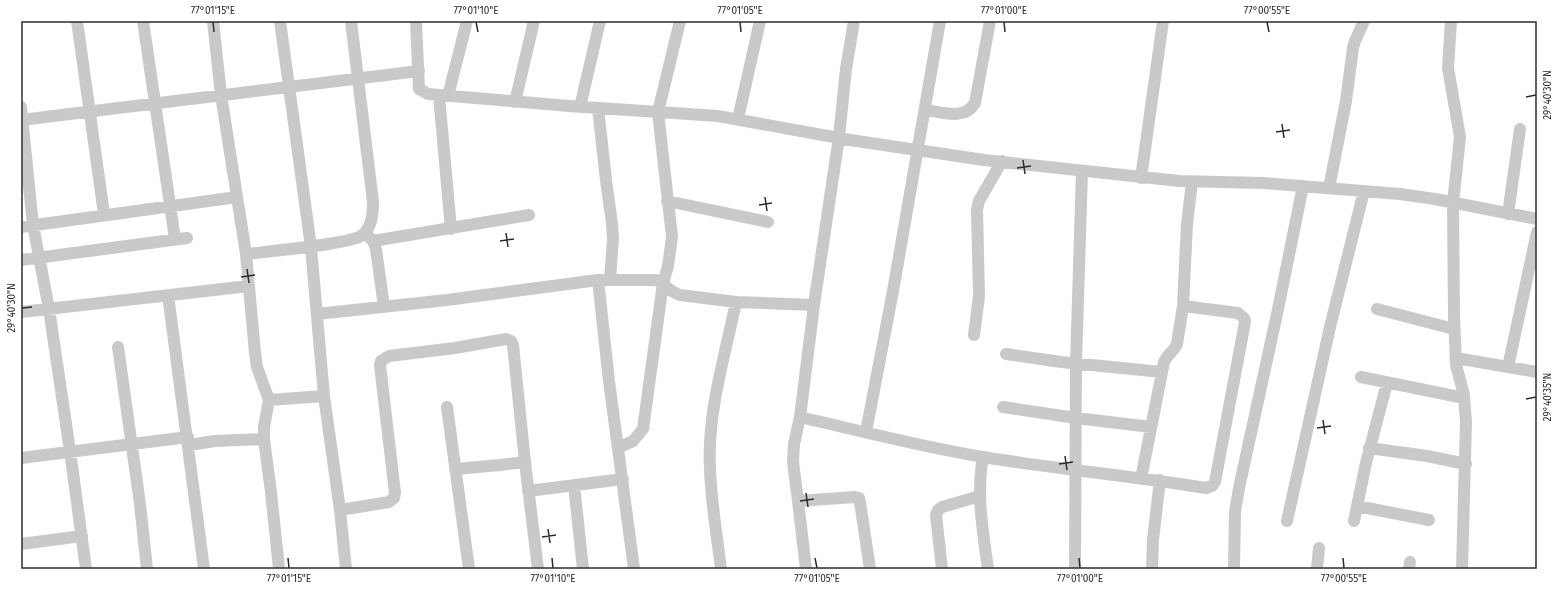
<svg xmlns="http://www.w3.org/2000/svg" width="1558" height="590" viewBox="0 0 1558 590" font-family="'Fira Sans',sans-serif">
  <rect width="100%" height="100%" fill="#fff"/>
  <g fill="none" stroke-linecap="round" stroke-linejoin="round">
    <path stroke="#c9c9c9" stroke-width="12" d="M77,21L104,214
      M143,21L175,239
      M213,21L221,95L246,254L255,353L257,367L269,400L264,427V439L271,492L279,569
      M280,21L311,247L324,396L340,510L346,569
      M416,21L419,89L428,94L569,106L718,116L850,140L984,160L1179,181L1263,183L1400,194L1435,199L1537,219
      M1451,21L1448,68L1460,137L1453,203L1454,315L1456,365L1464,395L1466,422L1462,569
      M439,96L451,229
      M448,96L467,21
      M515,102L534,21
      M21,107L33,225L49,309L70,451L86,569
      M580,107L600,21
      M598,108L606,180L612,224L613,239L610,280
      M925,110C942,112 964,121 975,103L990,21
      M738,119L760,21
      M21,120L419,71
      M1141,178L1163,21
      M1329,188L1346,101L1353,48L1355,41L1364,21
      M667,201L768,222
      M1508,214L1520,129
      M21,227L237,197
      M368,236L373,241L376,249L384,307
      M373,241L529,215
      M246,254C275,251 305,248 334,243C343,241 354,240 361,236C372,228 373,214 373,202L351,21
      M21,260L187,238
      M598,280L609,381L634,569
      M168,295L204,569
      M1377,309L1454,329
      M21,312L249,286
      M317,314L447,300L598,280H656C665,284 670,292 680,295L736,302L814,305
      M974,335L979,296L977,210L979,201L1002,161
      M118,347L140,504L147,569
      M1006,354L1061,362L1162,372
      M1456,358L1537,372
      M1508,367L1537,232
      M1361,377L1464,398
      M269,400L324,396
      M447,407L469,569
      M1003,407L1076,418L1151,427
      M800,417C861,431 922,447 983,457C1057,469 1132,476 1206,488L1212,486L1215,482L1245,322L1244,318L1238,313L1183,306
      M866,432L893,291L940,21
      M189,445L215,441L264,439
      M618,448L633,441L643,429L663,283L668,266L672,237L658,112L680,21
      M1369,448L1427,456L1466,464
      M983,457C976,494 983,532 988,569
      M21,458L188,437
      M455,469L500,465L525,462
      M1141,479L1164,362C1167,354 1174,352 1177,344L1183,306L1187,224L1192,182
      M574,485L583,569
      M528,491L623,479
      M798,501L793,462L794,444L800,417L814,305L839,137L846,69L854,21
      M1357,506L1429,520
      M340,510L389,502L394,498L395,493L380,365L381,361L389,356L455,348L506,339L511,341L513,345L525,462L538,569
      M1287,521L1330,327L1364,191
      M1354,521L1366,463L1387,383
      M21,544L82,536
      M721,569C717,536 711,502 710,468C707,413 725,356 736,302
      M806,569L798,501L855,497L859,498L860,502L870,569
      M942,569L936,515L938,510L942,507L980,496
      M1075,569L1076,363L1082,171
      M1152,569L1153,540L1160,480
      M1234,569L1235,512L1239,488L1277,314L1303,186
      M1317,569L1319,548
      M1409,569L1410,562"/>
  </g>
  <path fill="none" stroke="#2c2c2c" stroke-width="1.5" d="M213,22L214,32M476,22L478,32M740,22L741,32M1004,22L1005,32M1267,22L1269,32M1526,97L1536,95M1282,124L1284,138M1276,132L1290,130M1023,160L1025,174M1017,168L1031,166M765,197L767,211M759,205L772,203M506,233L508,247M500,241L514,239M247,269L249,283M241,277L255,275M22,308L32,307M1526,399L1536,397M1323,420L1325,434M1317,428L1331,426M1065,456L1067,470M1059,464L1073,462M806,493L808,507M800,501L814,499M548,529L550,543M542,537L556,535M288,558L289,568M552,558L553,568M815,558L817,568M1079,558L1080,568M1343,558L1344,568"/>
  <rect width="1558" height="590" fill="none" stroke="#ffffff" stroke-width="44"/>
  <rect x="22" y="22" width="1514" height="546" fill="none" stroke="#2c2c2c" stroke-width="1.5"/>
  <g font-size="10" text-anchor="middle" fill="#2c2c2c">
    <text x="213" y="14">77°01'15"E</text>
    <text x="476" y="14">77°01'10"E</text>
    <text x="740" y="14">77°01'05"E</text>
    <text x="1004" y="14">77°01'00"E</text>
    <text x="1267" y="14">77°00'55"E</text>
    <text transform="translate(1547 95) rotate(-90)" y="4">29°40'30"N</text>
    <text transform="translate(11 308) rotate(-90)" y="4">29°40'30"N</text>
    <text transform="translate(1547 397) rotate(-90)" y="4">29°40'35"N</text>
    <text x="289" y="582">77°01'15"E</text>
    <text x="553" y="582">77°01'10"E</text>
    <text x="817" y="582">77°01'05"E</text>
    <text x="1080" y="582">77°01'00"E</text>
    <text x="1344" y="582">77°00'55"E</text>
  </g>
</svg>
